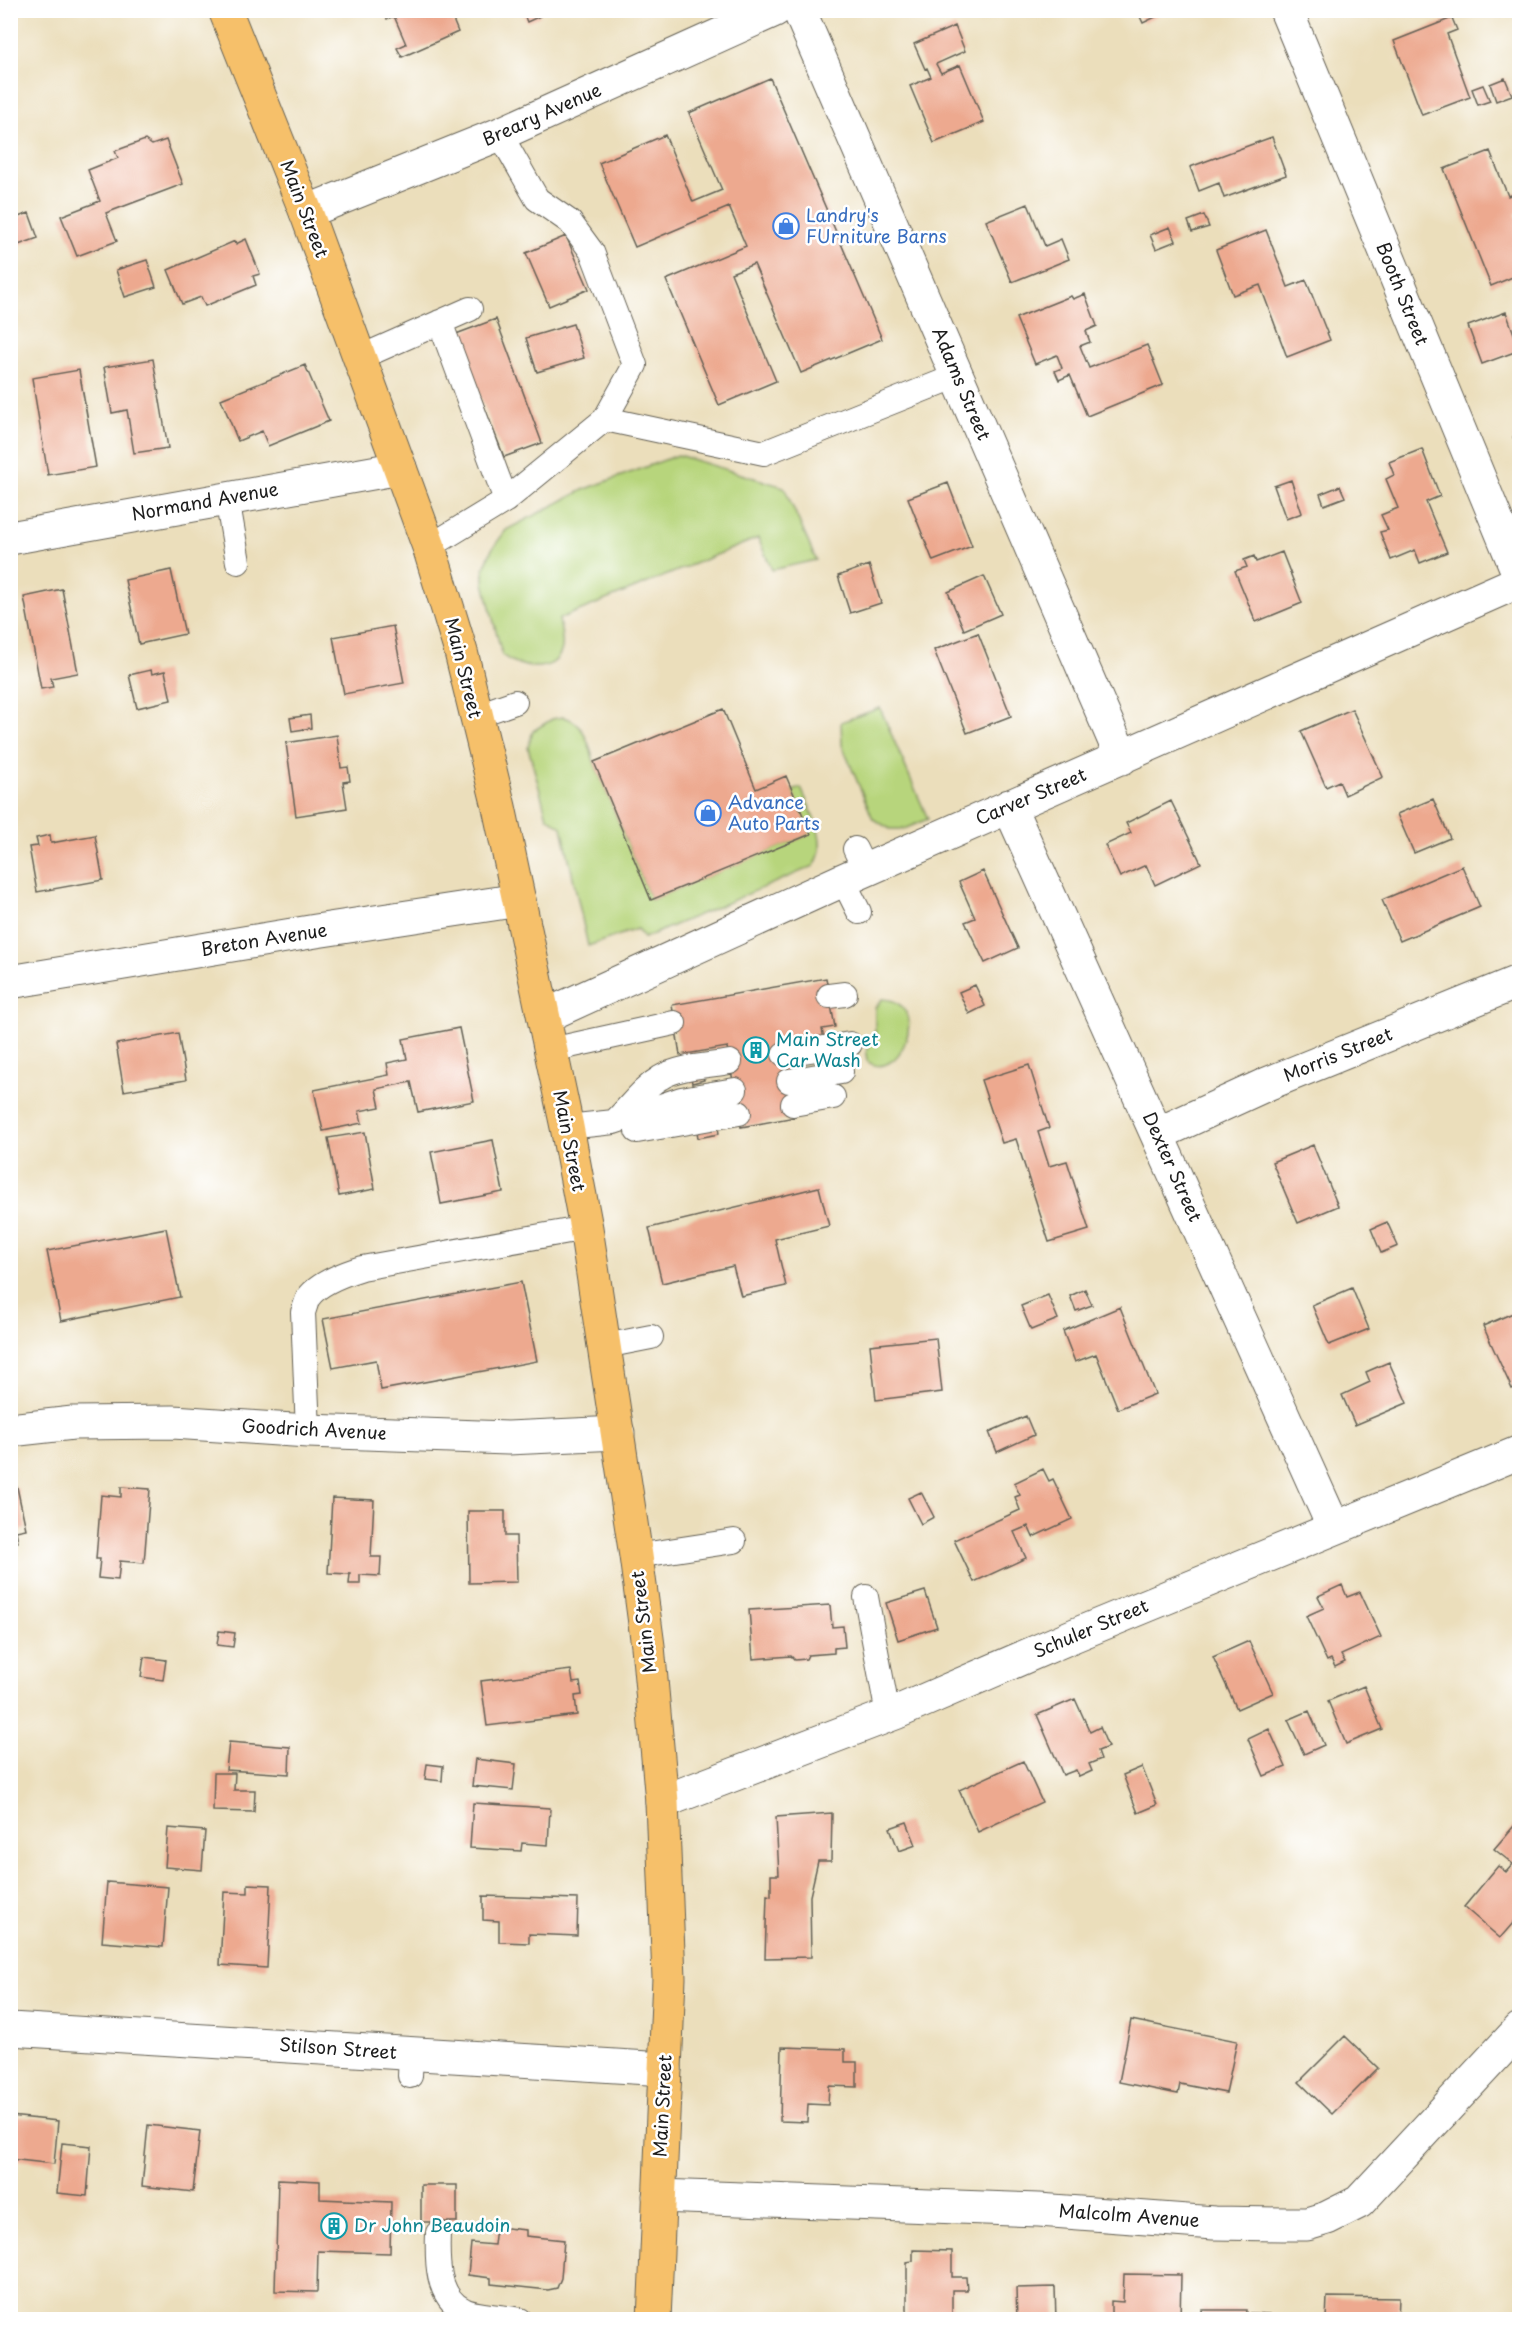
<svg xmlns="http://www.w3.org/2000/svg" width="1530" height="2330" viewBox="0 0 1530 2330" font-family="'Playpen Sans',sans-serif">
  <rect width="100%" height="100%" fill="#fff"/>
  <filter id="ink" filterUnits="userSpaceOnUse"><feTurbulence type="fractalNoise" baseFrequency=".0167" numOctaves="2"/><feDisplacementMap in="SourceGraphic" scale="12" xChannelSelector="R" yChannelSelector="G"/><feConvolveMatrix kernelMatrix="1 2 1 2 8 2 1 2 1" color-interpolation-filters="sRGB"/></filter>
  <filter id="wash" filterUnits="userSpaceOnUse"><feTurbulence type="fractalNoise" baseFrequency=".008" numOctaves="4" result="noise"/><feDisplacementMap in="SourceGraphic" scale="24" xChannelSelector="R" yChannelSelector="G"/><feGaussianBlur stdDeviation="1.35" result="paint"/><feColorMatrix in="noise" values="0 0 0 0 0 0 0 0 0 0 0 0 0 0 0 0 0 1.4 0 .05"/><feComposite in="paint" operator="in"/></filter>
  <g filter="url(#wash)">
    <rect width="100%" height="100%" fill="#ebdebb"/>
    <path fill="#b7d57b" stroke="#6a784c" stroke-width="1.5" d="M678,455L784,487L816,560L772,570L758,538L559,619C560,628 565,643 561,652C552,675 517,668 502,655L484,583V568L492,549L506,530L583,490Z
      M880,708L928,819L904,829H890L873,819L842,745L841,722Z
      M563,717C584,721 589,744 594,762L651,900L810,834L792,791L801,788C811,812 830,842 814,866L644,938L637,929L588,946L562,827L547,817L528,747L533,731L552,719Z
      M882,999C934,1001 899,1086 867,1061L866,1053L875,1033V1008Z"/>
    <g id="blocks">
      <path fill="#eda98f" d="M383,10H449L458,32L402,57L397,48L406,44L394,16L387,19Z
        M522,10H538L540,16L527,22Z
        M1137,10H1170L1143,23Z
        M1452,18L1457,30L1447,34L1470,97L1422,115L1394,41Z
        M955,26L965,51L936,64L941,73L960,65L984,122L934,143L910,86L931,77L927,68L925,69L914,44Z
        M770,78L882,339L801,373L754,264L731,273L776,381L719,405L666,280L746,246L729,207L635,247L599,163L665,135L693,202L722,190L689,113Z
        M1505,78L1512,95L1496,101L1490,84Z
        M1483,85L1490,101L1478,105L1472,89Z
        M1272,137L1286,175L1224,198L1219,183L1199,191L1190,167Z
        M145,140L152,145L166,140L183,184L106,213L117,241L77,256L61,216L100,201L88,170L118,158L115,151Z
        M1490,151L1508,196L1520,191V213L1515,214L1520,225V274L1491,286L1444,169Z
        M1028,204L1045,246L1061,239L1069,259L1012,282L986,221Z
        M29,213L38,238L10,248V220Z
        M1204,215L1209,227L1192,232L1188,221Z
        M1170,227L1176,241L1156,249L1150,235Z
        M1266,230L1288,287L1306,280L1330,340L1287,357L1260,285L1233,295L1216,250Z
        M566,236L589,289L549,306L526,253Z
        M246,239L260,274L253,276L256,285L205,306L201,297L182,304L168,270L235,241L236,244Z
        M147,260L156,287L125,297L116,270Z
        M1085,294L1097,326L1086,331L1090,342L1080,346L1089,368L1147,345L1163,385L1087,416L1070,375L1059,380L1055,371L1062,368L1057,355L1035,364L1016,318L1071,296L1073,299Z
        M1506,312L1520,350L1482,364L1468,326Z
        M496,319L542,443L504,457L456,334Z
        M573,324L584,358L537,372L526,338Z
        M153,359L168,448L134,453L127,410L112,413L104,367Z
        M305,365L329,421L268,446L262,431L238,441L221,399Z
        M79,370L96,467L48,475L32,378Z
        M1520,434V454H1519L1513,437Z
        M1422,449L1440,496L1426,502L1447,552L1420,563L1415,550L1391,560L1380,532L1388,530L1381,515L1398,508L1386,479L1394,475L1389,462Z
        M1291,480L1302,513L1286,519L1274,486Z
        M948,483L972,546L933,561L908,498Z
        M1340,486L1345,497L1324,505L1320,494Z
        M1282,552L1302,603L1256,622L1235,571L1247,567L1244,560L1254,556L1256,562Z
        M869,565L881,603L850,613L838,576Z
        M171,570L185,634L139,644L125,580Z
        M984,576L1001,614L964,630L948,592Z
        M62,589L78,673L51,678L53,687L41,689L24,597Z
        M393,626L404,683L344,694L333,637Z
        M978,633L1011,716L967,733L934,650Z
        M151,670L152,674L165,671L171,700L137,708L129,675Z
        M723,709L756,789L786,776L811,834L651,900L594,762Z
        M1352,709L1383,777L1345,795L1339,781L1326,787L1301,731Z
        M310,715L311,728L292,731L290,718Z
        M337,735L341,768L348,767L350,781L343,782L347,808L296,816L286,743Z
        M1433,799L1450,838L1414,853L1397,814Z
        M1171,801L1201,863L1155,885L1146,865L1120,877L1105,845L1131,833L1126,823Z
        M50,835L51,843L95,835L103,880L37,892L29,847L38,846L36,838Z
        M1462,866L1480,907L1400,941L1382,900Z
        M983,871L1018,948L985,963L965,922L975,918L959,882Z
        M826,978L835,1027L822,1029L824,1039L782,1042L795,1117L741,1127L727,1047L680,1055L672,1005Z
        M975,985L985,1006L969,1014L959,992Z
        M459,1028L474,1101L418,1112L411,1082L376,1089L380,1107L359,1111L362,1123L323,1131L314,1090L389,1075L387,1063L407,1059L403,1039Z
        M178,1033L186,1080L124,1091L116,1044Z
        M1029,1065L1049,1128L1038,1132L1049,1166L1067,1161L1089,1230L1049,1242L1016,1139L1002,1143L981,1080Z
        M703,1075L704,1080L692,1083L691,1077Z
        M718,1127L719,1134L698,1138L697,1131Z
        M365,1132L375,1189L339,1196L328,1138Z
        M493,1140L503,1192L441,1204L431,1152Z
        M1313,1145L1338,1206L1298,1223L1272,1162Z
        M819,1187L829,1226L775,1239L786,1286L741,1296L733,1266L662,1283L649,1228Z
        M1387,1222L1398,1246L1381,1253L1371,1229Z
        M166,1228L180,1297L61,1321L47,1251Z
        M521,1282L537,1361L381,1390L376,1360L333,1368L323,1319Z
        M1352,1288L1369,1329L1329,1345L1312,1305Z
        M1085,1289L1092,1305L1076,1311L1070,1296Z
        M1048,1295L1058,1319L1031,1330L1021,1306Z
        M1120,1307L1155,1394L1118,1409L1096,1354L1075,1362L1063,1331Z
        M1520,1310V1385L1512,1389L1483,1326Z
        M936,1338L942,1392L876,1400L870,1345Z
        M1389,1362L1407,1403L1355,1425L1342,1395L1370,1382L1366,1372Z
        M1026,1416L1034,1435L997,1452L989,1432Z
        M1043,1469L1049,1481L1053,1479L1072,1519L1033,1537L1028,1526L1014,1532L1026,1558L974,1582L954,1540L1020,1510L1015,1497L1020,1495L1014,1483Z
        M17,1487L26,1529L16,1531L18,1542L10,1544V1488Z
        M121,1487L150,1489L144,1563L120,1561L118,1580L98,1578L100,1559H96L101,1495L121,1497Z
        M921,1492L934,1517L921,1524L908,1498Z
        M332,1498L374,1500L371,1557H381L380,1576L360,1575V1584H349L350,1574L328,1573Z
        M468,1511H505V1536H516L517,1582L469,1583Z
        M1342,1585L1347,1597L1360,1592L1381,1637L1341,1655L1345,1662L1335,1667L1331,1659L1327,1661L1306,1616L1324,1608L1318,1596Z
        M925,1591L937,1627L898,1640L886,1603Z
        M830,1605L832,1627L843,1626L845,1647L834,1648V1653L808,1655L806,1659L795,1660L791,1656L753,1659L749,1610Z
        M219,1631L235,1633L233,1647L217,1645Z
        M1249,1641L1273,1693L1237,1709L1213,1657Z
        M144,1657L166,1660L163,1680L141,1677Z
        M571,1670L573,1683L580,1682L582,1695L575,1696L577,1715L487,1726L481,1681Z
        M1364,1686L1382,1729L1346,1744L1328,1701Z
        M1075,1699L1090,1732L1100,1727L1108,1747L1098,1751L1101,1759L1089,1764L1092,1771L1079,1777L1076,1770L1063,1775L1037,1715Z
        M1309,1711L1324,1745L1304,1754L1288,1720Z
        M1269,1729L1286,1767L1264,1776L1248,1739Z
        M229,1742L290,1747L289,1774L226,1770Z
        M475,1759L516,1764L513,1790L472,1786Z
        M1023,1761L1042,1802L978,1832L959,1790Z
        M427,1764L443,1766L442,1781L425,1779Z
        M1142,1767L1157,1805L1138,1813L1123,1775Z
        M214,1773H235L234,1790H255L254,1812L213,1811Z
        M473,1803L550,1808L548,1845L522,1843L521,1851L470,1848Z
        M832,1813L831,1861H818L810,1896L811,1957L765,1958L767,1895L771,1896V1875H779L776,1817Z
        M1520,1819V1915L1500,1938L1464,1907L1498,1866L1506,1872L1513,1864L1494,1849Z
        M907,1822L916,1845L899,1851L890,1828Z
        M168,1828L205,1831L202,1870L165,1867Z
        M107,1882L168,1887L163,1947L102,1942Z
        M248,1884L271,1885L267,1968L220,1965L224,1892L248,1893Z
        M483,1896L578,1899L577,1936L529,1934V1943L499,1942V1921L483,1920Z
        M1131,2020L1237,2041L1226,2093L1180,2084L1178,2094L1119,2082Z
        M1345,2036L1378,2068L1332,2114L1299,2082Z
        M782,2047L845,2049V2062H857V2087L829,2086L828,2105L808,2104L807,2122L780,2121Z
        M10,2116L58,2121L54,2164L10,2159Z
        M148,2125L200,2131L193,2192L142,2186Z
        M62,2143L91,2146L87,2196L57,2193Z
        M278,2179L320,2181V2199L391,2202L390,2253L318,2251L317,2292L275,2291Z
        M421,2185H457V2222H421Z
        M496,2227L526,2230V2236L564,2240L561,2278L557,2288L548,2290L491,2284V2278L468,2275L471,2243L494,2245Z
        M913,2250L952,2251V2277H966L967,2290H952V2320L907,2319V2262L913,2261Z
        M1124,2274L1181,2275L1180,2320H1111V2301L1123,2302Z
        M1055,2287L1056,2320H1017L1016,2288Z
        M1327,2297L1399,2298L1398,2320H1326Z
        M1202,2310H1246L1245,2320H1202Z
        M1250,2313L1269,2314V2320H1250Z"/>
    </g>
  </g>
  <g filter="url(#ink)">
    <use href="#blocks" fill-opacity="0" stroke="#646054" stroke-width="1.5"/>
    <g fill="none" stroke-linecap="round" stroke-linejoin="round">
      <g stroke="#646054" stroke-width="26">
        <path id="lane" d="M440,322L506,500
          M359,358L470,309
          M605,419L764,453L957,376
          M227,498L238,562
          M429,547L506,500L605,419L635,365L592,252L570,222L537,199L500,134
          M475,716L515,702
          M855,849L865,870
          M843,880L859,912
          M829,996L845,994
          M551,1050L674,1023
          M784,1054L850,1044
          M789,1081L841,1072
          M793,1104L833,1097
          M618,1118C631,1105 643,1088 660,1078C679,1066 708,1066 730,1062
          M567,1127L614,1122L681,1099L735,1090
          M637,1131L739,1113
          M605,1346L651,1337
          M308,1431L303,1312C305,1308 306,1302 308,1298C318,1283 346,1273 362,1268L586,1228
          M636,1556L734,1541
          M866,1597L888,1715
          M410,2076L411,2054
          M438,2233C437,2259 436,2297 464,2310C475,2316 506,2317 520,2320"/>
      </g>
      <g stroke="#646054" stroke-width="35">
        <path id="street" d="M799,10L1122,758
          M1286,10L1520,577
          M306,212L500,134L775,10
          M10,538L400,468
          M1009,806L1334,1528
          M10,982L316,931L519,900
          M545,1016L843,880L1520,581
          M1158,1134L1267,1084L1520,981
          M10,1430L73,1423L173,1422L308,1431L508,1438L618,1433
          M662,1802L895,1713L1075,1635L1520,1452
          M10,2029L665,2069
          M659,2196L1039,2210L1214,2223L1286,2224H1307L1327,2218L1359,2202L1520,2029"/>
      </g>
      <g stroke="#646054" stroke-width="35">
        <path id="highway" d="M225,10L306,212L429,547L461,652L499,807L567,1127L586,1228L636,1556L648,1646L662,1802L669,1978L654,2320"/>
      </g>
      <use href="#lane" stroke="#fff" stroke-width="24"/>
      <use href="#street" stroke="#fff" stroke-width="33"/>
      <use href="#highway" stroke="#f6c06b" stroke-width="33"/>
    </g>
  </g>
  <defs>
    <g id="shop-ring" transform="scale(1.35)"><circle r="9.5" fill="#fff" stroke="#3f7fe0" stroke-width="1.5"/><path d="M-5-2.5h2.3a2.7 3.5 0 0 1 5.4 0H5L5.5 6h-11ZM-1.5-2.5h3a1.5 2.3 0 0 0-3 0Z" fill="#3f7fe0"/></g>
    <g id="building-ring" transform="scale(1.35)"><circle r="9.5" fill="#fff" stroke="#0f9aa8" stroke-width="1.5"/><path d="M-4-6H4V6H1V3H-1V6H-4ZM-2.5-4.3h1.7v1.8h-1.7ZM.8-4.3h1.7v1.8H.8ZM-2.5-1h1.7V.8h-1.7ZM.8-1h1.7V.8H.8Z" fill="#0f9aa8"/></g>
  </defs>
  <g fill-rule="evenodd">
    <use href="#shop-ring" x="786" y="226"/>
    <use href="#shop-ring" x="708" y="813"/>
    <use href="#building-ring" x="756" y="1050"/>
    <use href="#building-ring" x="334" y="2226"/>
  </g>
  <g text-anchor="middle" stroke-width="5" stroke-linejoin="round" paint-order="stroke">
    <g font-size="18" fill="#1c1c1c" stroke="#fff">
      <text transform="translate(542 115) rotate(-24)" y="6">Breary Avenue</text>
      <text transform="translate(304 209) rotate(69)" y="6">Main Street</text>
      <text transform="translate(1402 294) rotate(68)" y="6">Booth Street</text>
      <text transform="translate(961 384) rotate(67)" y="6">Adams Street</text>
      <text transform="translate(205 502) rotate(-10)" y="6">Normand Avenue</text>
      <text transform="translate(463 668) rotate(76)" y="6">Main Street</text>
      <text transform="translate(1031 797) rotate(-23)" y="6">Carver Street</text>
      <text transform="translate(264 940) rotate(-9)" y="6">Breton Avenue</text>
      <text transform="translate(1338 1055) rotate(-22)" y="6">Morris Street</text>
      <text transform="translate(569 1141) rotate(79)" y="6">Main Street</text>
      <text transform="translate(1172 1167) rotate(66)" y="6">Dexter Street</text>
      <text transform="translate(314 1430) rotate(3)" y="6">Goodrich Avenue</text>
      <text transform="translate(644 1622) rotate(-97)" y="6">Main Street</text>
      <text transform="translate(1091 1629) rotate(-23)" y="6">Schuler Street</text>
      <text transform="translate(338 2049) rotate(4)" y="6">Stilson Street</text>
      <text transform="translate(663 2106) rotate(-87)" y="6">Main Street</text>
      <text transform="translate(1129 2216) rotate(4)" y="6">Malcolm Avenue</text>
    </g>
    <g font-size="18" fill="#366cbe" stroke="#fff" text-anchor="start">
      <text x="806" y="222">Landry's<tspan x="806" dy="21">FUrniture Barns</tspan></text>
      <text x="728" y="809">Advance<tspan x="728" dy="21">Auto Parts</tspan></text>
    </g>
    <g font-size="18" fill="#0d838f" stroke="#fff" text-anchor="start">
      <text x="776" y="1046">Main Street<tspan x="776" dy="21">Car Wash</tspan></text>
      <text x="354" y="2232">Dr John Beaudoin</text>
    </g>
  </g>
  <rect width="1530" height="2330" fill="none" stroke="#fff" stroke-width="36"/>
</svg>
